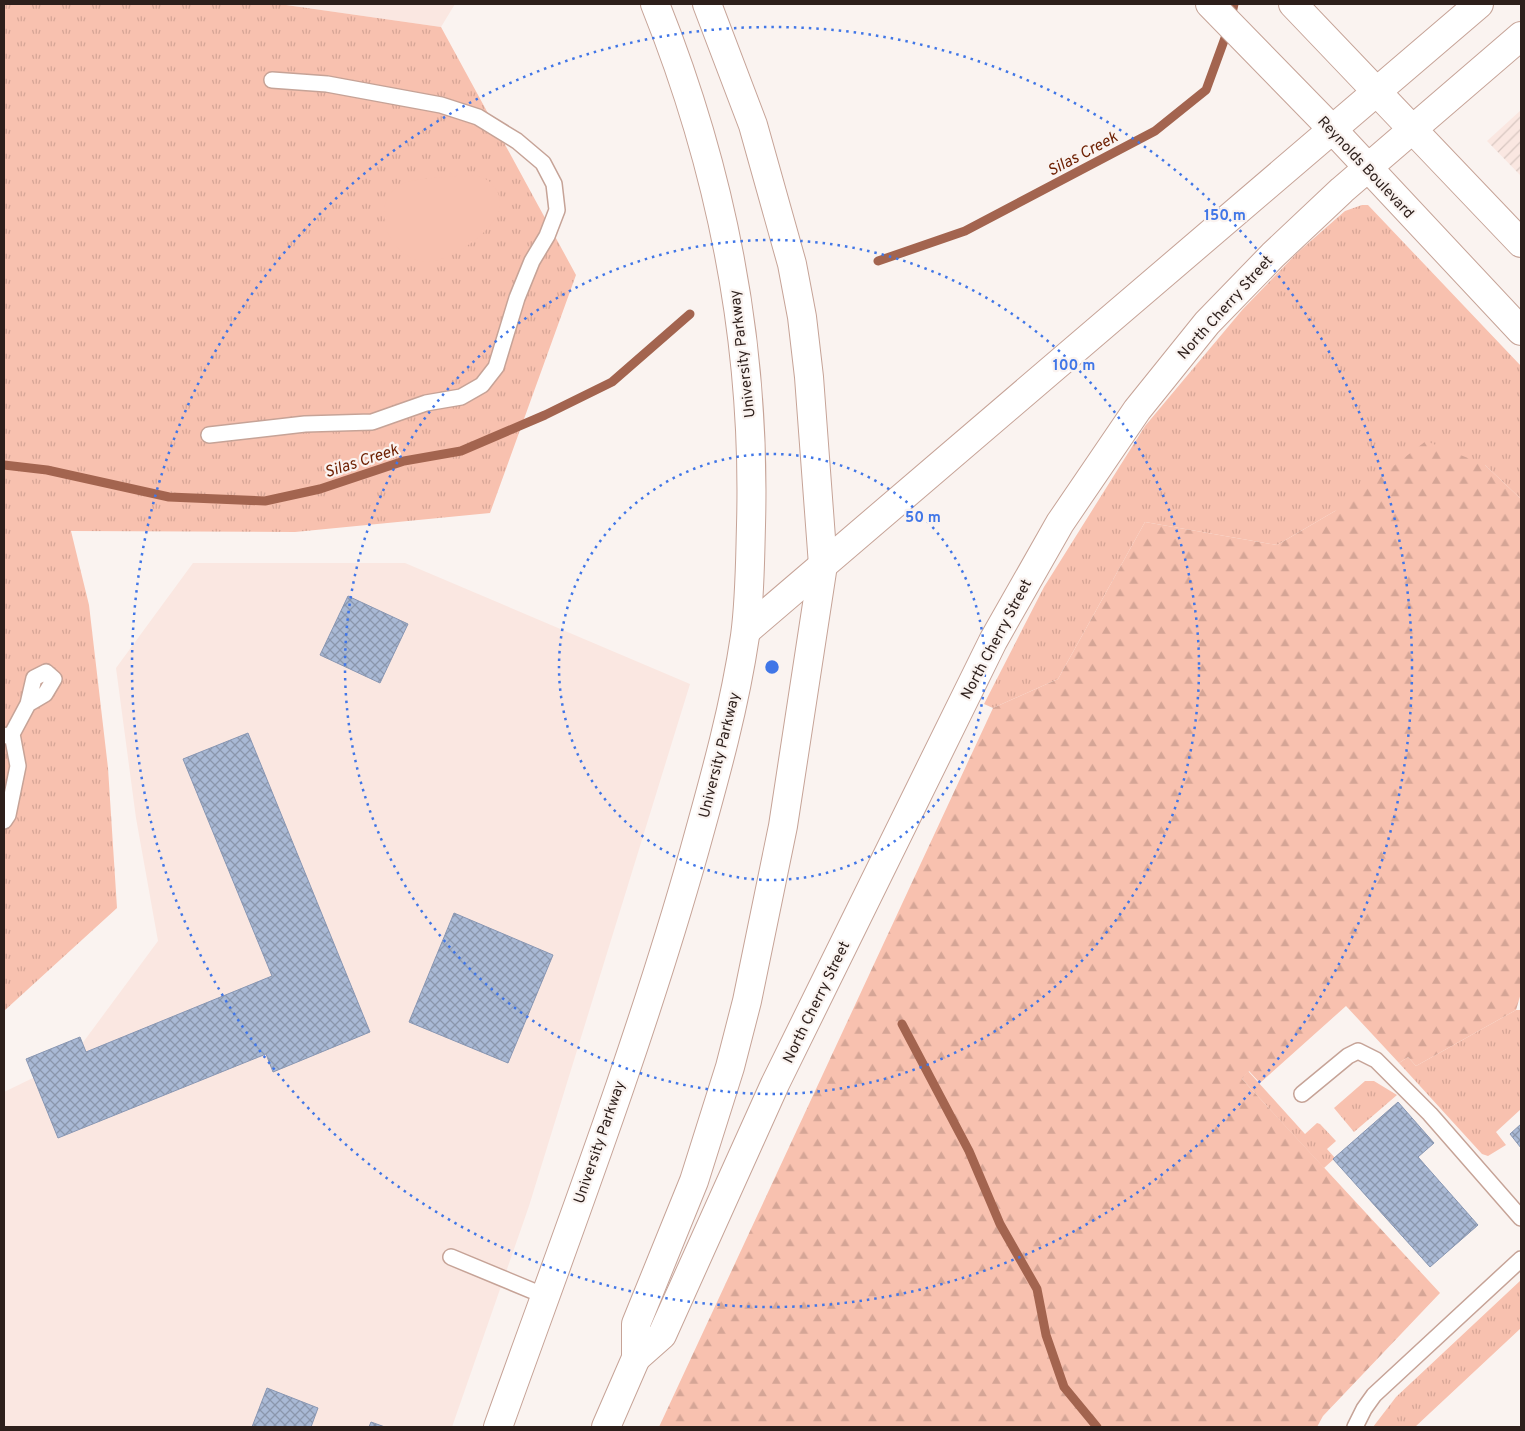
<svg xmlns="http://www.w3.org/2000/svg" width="1525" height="1431" viewBox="0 0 1525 1431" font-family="Overpass,sans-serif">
  <defs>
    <pattern id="industrial-furrows" width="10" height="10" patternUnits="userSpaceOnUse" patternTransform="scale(1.25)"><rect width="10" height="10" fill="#fae7e1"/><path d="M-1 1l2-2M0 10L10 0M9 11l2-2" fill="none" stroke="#d7c6c0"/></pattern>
    <pattern id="grass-tufts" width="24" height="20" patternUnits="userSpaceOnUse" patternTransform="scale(1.25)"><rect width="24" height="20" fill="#f8c1af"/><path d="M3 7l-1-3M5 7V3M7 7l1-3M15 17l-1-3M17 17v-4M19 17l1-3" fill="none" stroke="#d5a596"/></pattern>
    <pattern id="forest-firs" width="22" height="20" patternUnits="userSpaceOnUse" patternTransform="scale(1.25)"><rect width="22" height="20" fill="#f8c1af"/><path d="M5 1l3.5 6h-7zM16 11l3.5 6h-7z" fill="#d5a596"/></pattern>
    <pattern id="building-cross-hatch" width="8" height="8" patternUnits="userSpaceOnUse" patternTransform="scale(1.25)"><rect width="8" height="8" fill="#a9b9d5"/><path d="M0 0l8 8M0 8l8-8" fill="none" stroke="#8a96ac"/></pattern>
  </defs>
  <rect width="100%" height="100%" fill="#faf3f0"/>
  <path fill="#fae7e1" d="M279,4H455L441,27Z
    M193,563H405L690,684L529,1206L452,1427H4V1092L70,1060L158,941L136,818L116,668Z"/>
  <path fill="url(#industrial-furrows)" d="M1521,110V176L1487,141Z"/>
  <path fill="url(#grass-tufts)" d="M4,4H279L441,27L576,275L490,513L295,532L71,531L89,605L108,768L117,908L4,1011Z
    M1362,205H1368L1521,366V499L1485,465L1335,511L1277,545L1145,522L1058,679L993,708L984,704L1044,587L1145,426L1243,309L1297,253L1345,211Z
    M1516,1010H1521V1109L1496,1132L1506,1145L1488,1156L1482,1154L1399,1063L1408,1057L1416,1066Z
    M1248,1071L1305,1134L1317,1123L1320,1124L1336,1141L1327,1149L1335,1158L1324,1168L1242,1079Z
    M1365,1081H1374L1397,1095L1354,1132L1334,1108Z
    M1521,1280V1328L1415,1427H1373L1396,1397Z"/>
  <path fill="url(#forest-firs)" d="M1426,441L1485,465L1521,499V993L1516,1010L1416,1066L1408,1057L1399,1063L1346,1006L1260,1083L1249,1071L1242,1079L1440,1293L1323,1416L1317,1427H659L993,708L1058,679L1145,522L1277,545L1335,511Z"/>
  <path fill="#f8c1af" d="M473,175C484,177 492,181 497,191C514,221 454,260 428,262C393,263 367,208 398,186C408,178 457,176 473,175Z"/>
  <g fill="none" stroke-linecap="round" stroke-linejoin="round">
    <path stroke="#a3644f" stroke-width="9" d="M878,261L965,231L1155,131L1206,90L1229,27L1234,4
      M4,465L47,470L169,497L265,501L320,489L404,461L461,451L545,415L612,382L690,314
      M902,1024L969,1151L1000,1224L1037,1289L1046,1335L1064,1387L1097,1427"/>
  </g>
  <path fill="url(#building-cross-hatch)" stroke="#8896b2" d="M348,596L408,624L380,683L320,655Z
    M248,733L370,1032L273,1072L266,1054L58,1138L26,1059L80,1037L86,1052L272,976L183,759Z
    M454,913L553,955L508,1063L409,1022Z
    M1398,1102L1434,1143L1418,1157L1478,1225L1430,1267L1333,1159Z
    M1521,1124V1148L1510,1134Z
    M267,1388L318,1408L311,1427H252Z
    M371,1422L385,1427H369Z"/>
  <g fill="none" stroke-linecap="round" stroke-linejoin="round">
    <g stroke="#c6a397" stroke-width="18">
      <path id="service" d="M209,435L305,424L372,422L426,403L461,397L482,385L496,367L517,298L532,261L547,236L557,210L554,184L543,163L517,141L478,117L441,105L327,84L272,80
        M4,736L12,734L28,704L34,678L46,672L54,679L45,694L28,704
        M4,821L8,815L18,766L12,734
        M1302,1094L1348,1056L1358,1051L1376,1060L1430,1114L1521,1218
        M451,1257L545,1296
        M1355,1427L1364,1409L1374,1395L1521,1259"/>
    </g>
    <g stroke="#c6a397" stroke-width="30">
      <path id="secondary" d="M1210,4L1332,129L1521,331
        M1293,4L1521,243
        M746,631L1479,4
        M636,1358L662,1335L775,1084L993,641L1060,523L1137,410L1207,323L1273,255L1342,190L1521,36"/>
    </g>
    <g stroke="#c6a397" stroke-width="30">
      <path id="primary" d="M498,1427C566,1237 639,1047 694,852C714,780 734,710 745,636C750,599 750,561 751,525C756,344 722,171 655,4
        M606,1427L636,1358V1324L694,1181L730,1067L747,1001L783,826L823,565L809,377L802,317L792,264L753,125L707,4"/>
    </g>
    <use href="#service" stroke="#fff" stroke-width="15"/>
    <use href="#secondary" stroke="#fff" stroke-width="28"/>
    <use href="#primary" stroke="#fff" stroke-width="28"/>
  </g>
  <g fill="none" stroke="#4076e7" stroke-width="2.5" stroke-dasharray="2.5 5">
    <circle cx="772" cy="667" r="213"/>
    <circle cx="772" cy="667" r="427"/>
    <circle cx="772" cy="667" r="640"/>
  </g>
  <g text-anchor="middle" stroke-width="4.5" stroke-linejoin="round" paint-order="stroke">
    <g font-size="15" fill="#2d1f1b" stroke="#faf3f0">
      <text transform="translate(1366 167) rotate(47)" y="5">Reynolds Boulevard</text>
      <text transform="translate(1225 307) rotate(-48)" y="5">North Cherry Street</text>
      <text transform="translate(742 354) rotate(-97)" y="5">University Parkway</text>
      <text transform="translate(996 639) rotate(-62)" y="5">North Cherry Street</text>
      <text transform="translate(719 755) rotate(-76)" y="5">University Parkway</text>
      <text transform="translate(816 1002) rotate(-64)" y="5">North Cherry Street</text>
      <text transform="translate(599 1142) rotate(-71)" y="5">University Parkway</text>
    </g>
    <g font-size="16" font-style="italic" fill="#6e2103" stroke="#faf3f0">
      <text transform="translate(1082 153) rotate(-28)" y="6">Silas Creek</text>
      <text transform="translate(361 460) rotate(-18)" y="6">Silas Creek</text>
    </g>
  </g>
  <circle cx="772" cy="667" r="8" fill="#4076e7" stroke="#faf3f0" stroke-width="2.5"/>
  <g font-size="15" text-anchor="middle" font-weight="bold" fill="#4076e7" stroke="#faf3f0" stroke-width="4.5" stroke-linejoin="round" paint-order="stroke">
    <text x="1225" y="220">150 m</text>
    <text x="1074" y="370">100 m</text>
    <text x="923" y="522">50 m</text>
  </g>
  <rect width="1525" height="1431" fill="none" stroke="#2d1f1b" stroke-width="10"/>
</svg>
